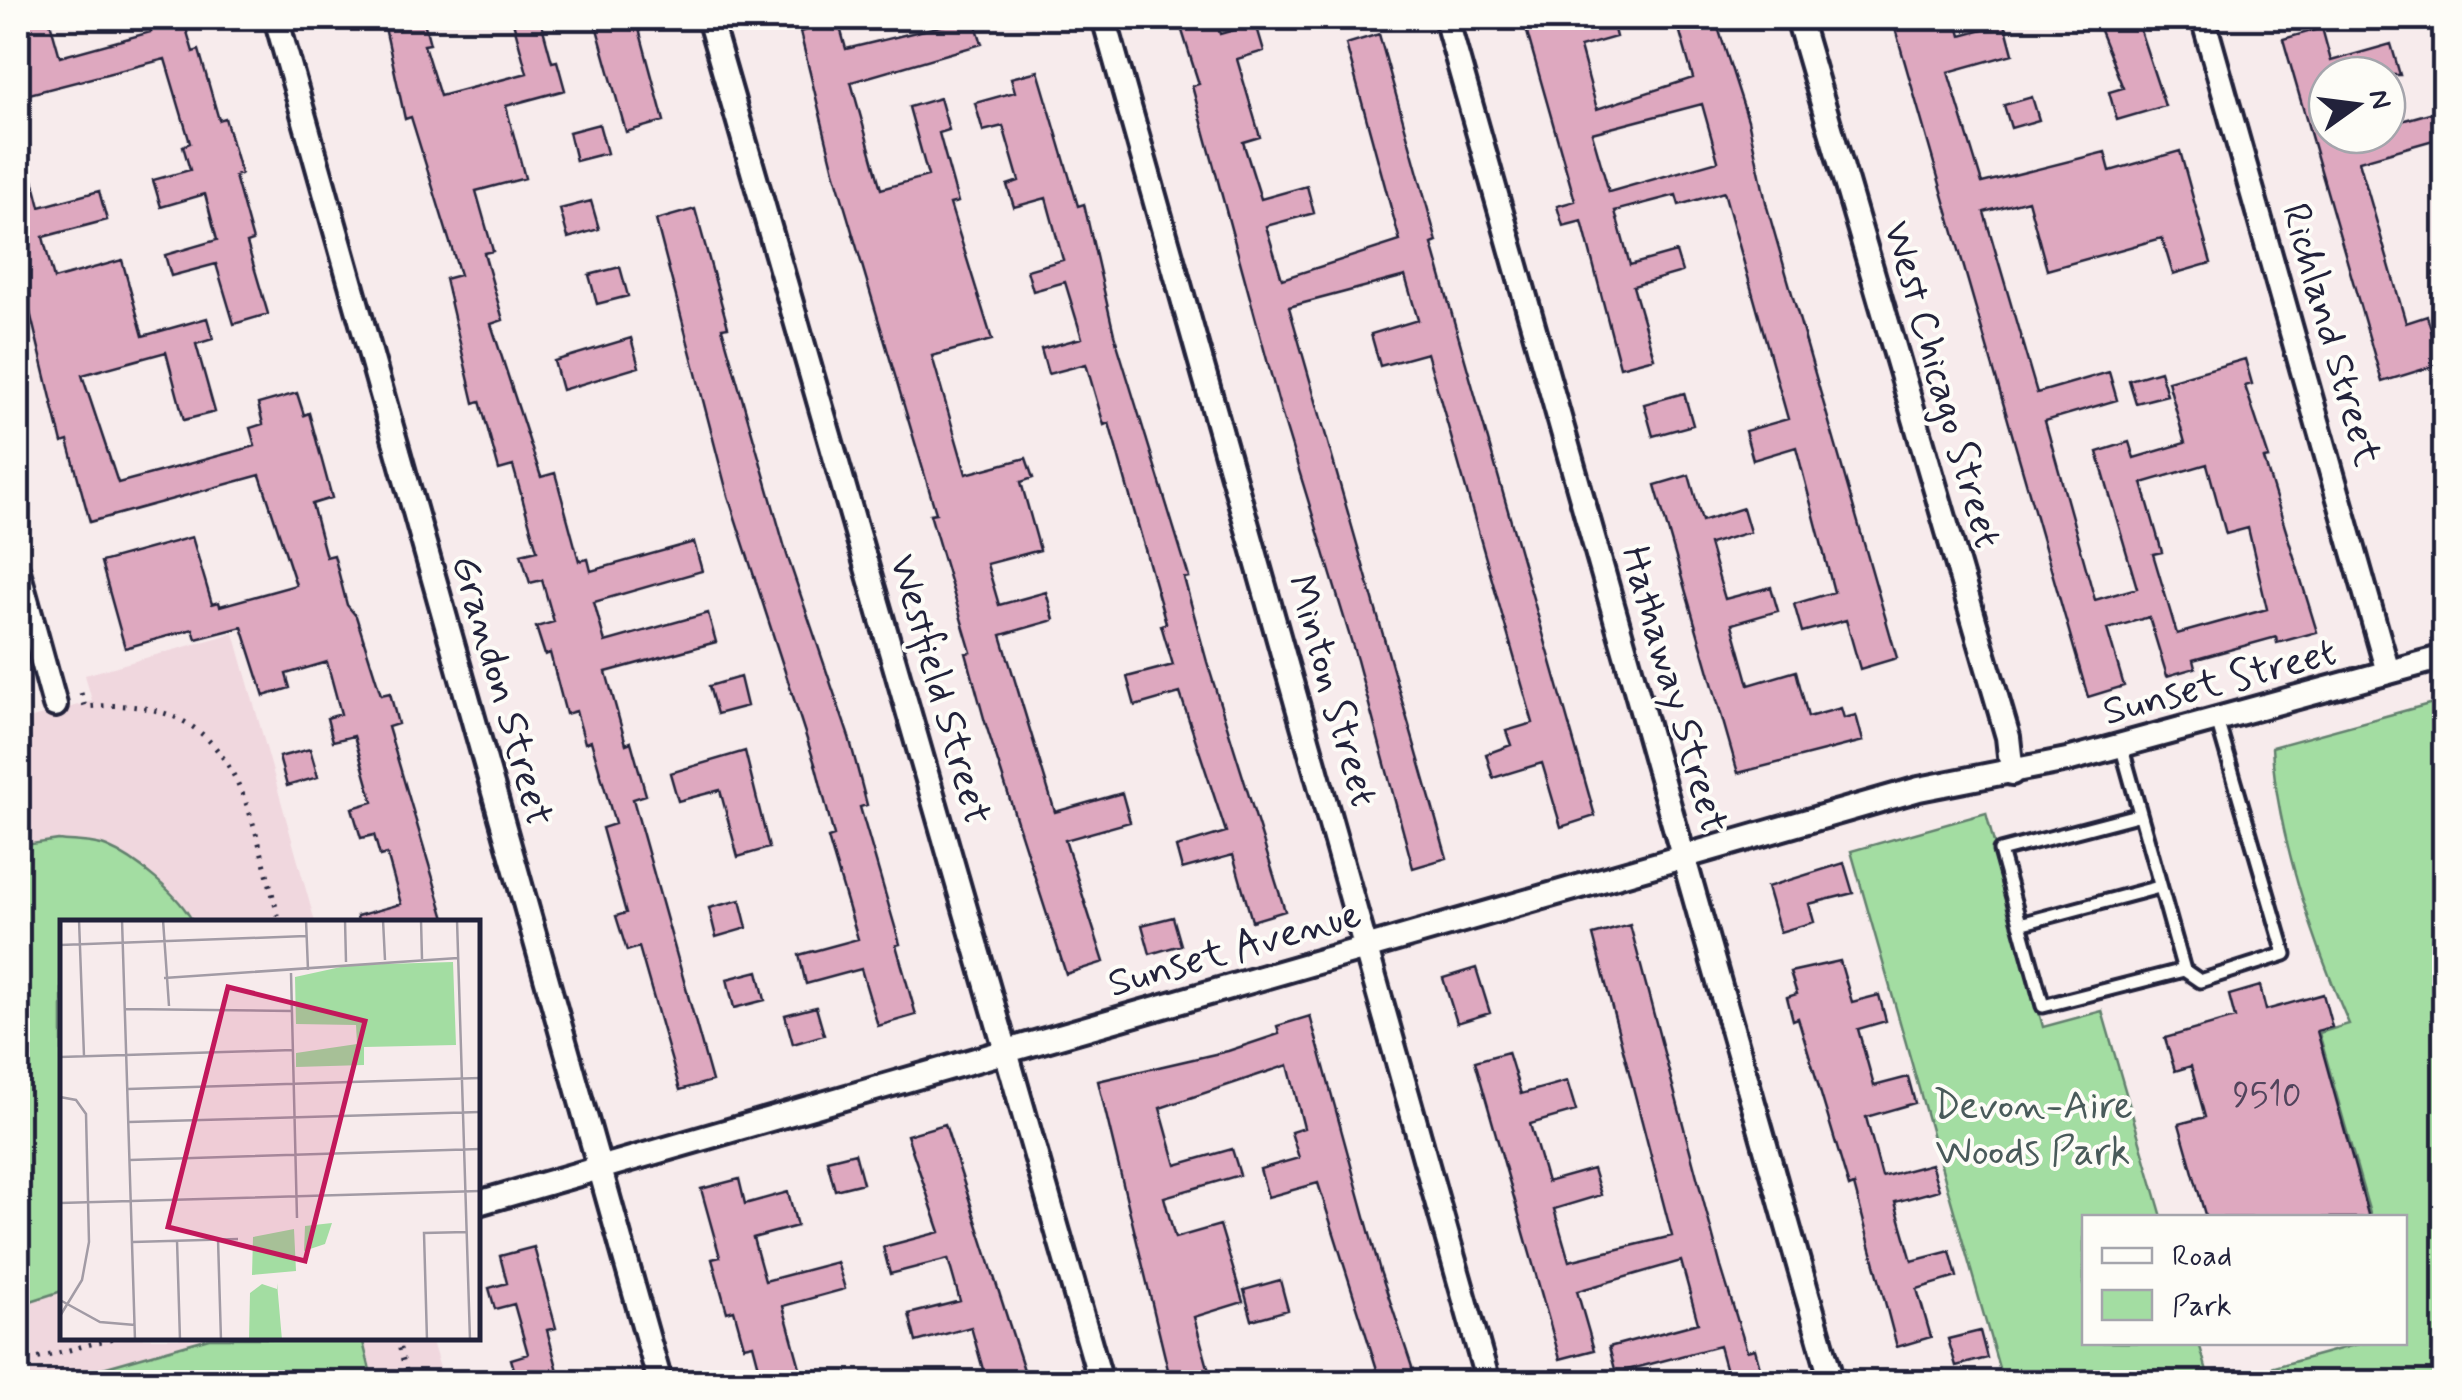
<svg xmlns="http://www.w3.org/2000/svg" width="2462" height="1400" viewBox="0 0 2462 1400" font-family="Mynerve,sans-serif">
  <rect width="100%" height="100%" fill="#f7ebec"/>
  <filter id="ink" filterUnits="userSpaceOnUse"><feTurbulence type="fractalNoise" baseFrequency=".01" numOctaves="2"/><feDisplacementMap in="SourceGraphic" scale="20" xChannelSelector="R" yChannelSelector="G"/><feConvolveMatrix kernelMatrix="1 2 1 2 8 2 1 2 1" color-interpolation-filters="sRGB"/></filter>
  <g filter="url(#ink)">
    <path fill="#f0d7de" d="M234,633L315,922H62V1338H431L444,1382H18V722L92,701L85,675Z"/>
    <path fill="#a3dda2" stroke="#62806e" stroke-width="2.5" d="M2444,700V1382H2220L2362,1343L2404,1342V1218L2371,1217L2319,1033L2349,1024C2315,946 2276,832 2272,747Z
      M1986,813L2043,1027L2102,1011L2162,1217L2084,1218V1342L2199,1343L2210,1382H2003L1851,851Z
      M58,840C73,842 93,841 107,847C136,859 179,895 193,922H62V1291L18,1305V846Z
      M209,1338H362L373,1382H98L96,1370Z"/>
    <path fill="#dea8bf" stroke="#22223b" stroke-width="2.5" fill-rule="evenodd" d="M18,18H49L60,57L151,32L146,18H183L193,52L199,50L219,120L225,118L241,174L235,176L253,241L247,243L268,314L234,324L216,264L171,276L165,255L217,240L205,194L161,207L153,180L190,170L183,146L190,143L165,59L18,97Z
      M383,18H423L430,44L424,45L440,96L527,73L512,18H540L552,62L557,61L565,90L506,106L525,178L476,191L493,251L484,253L503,320L491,324L541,477L555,473L579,561L588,559L591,571L694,542L702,571L594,602L605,642L708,613L716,642L606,672L626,744L631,742L646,795L633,799L712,1081L680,1090L639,947L627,951L616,916L626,913L602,828L615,824L591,741L585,743L576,711L566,714L550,653L545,655L536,627L554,622L542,580L530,583L521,554L537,550L513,466L499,470L480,401L474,403L445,279L460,275L411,117L405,119Z
      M594,18H636L664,121L626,132Z
      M974,18L982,44L851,82L881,189L928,176L909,107L940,98L949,130L939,133L958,202L950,204L992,340L932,356L966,474L1026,458L1033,478L1021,482L1040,550L987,564L999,605L1046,592L1054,620L1001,635L1055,812L1122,793L1130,822L1065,840L1104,962L1066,974L985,722L966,653L971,652L930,514L936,513L834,171L800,32L838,20L846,49Z
      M1178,18H1215L1220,34L1256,24L1264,51L1237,59L1260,137L1243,142L1261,199L1307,186L1314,213L1266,226L1282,279L1400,241L1346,44L1379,34L1437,242L1432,244L1595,816L1561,827L1542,763L1493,778L1486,754L1511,745L1506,731L1533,723L1427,353L1380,366L1371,334L1418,320L1405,276L1289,307L1447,858L1413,868L1357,660L1282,415L1192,86L1199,84Z
      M1523,18H1557L1559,24L1583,18H1611L1616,37L1580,47L1597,109L1693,78L1676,18H1715L1748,120L1767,207L1897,658L1860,669L1846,620L1802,632L1794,604L1834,592L1796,447L1753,460L1745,431L1788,419L1724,192L1679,205L1676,195L1615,211L1630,265L1676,252L1682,272L1633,286L1654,358L1620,367L1582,221L1563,226L1557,206L1575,201ZM1702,104L1718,161L1609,192L1592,133Z
      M1892,18H1934L1937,27L1957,21L1961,36L2005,24L2013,54L1948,72L1982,183L2105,152L2110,171L2180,151L2211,263L2173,274L2162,238L2047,270L2028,200L1984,212L2037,393L2109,372L2117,400L2045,421L2095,600L2137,588L2097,452L2129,442L2134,458L2185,443L2168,381L2245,359L2252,384L2245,386L2269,458L2264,459L2317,632L2277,643L2276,637L2193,660L2195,668L2167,676L2149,617L2107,629L2124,686L2088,697ZM2207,464L2226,534L2248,528L2267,609L2177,634L2153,554L2162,552L2142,483Z
      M2095,18H2136L2165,106L2117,120L2109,92L2123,88Z
      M2322,28L2331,61L2391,44L2400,75H2327V135H2387V125L2444,109V137L2359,161L2406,323L2427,316L2439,357L2432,359L2434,366L2382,382L2283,39Z
      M1038,71L1078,206L1084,204L1114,334L1189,577L1184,578L1207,662L1285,911L1252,921L1233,855L1182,869L1176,847L1226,832L1180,693L1135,706L1127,677L1173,665L1161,625L1166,623L1109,423L1104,425L1086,364L1048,374L1041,349L1082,338L1065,282L1033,291L1027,270L1063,260L1046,198L1014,207L1007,185L1019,181L1003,126L983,131L975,103L1015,92L1011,78Z
      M2032,97L2039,120L2011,128L2004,105Z
      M599,124L607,153L576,161L569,132Z
      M25,149L40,207L99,191L107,220L43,237L54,279L122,260L143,336L207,318L213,339L196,344L215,412L184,420L166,352L82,375L118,483L255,446L250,428L263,424L258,404L297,393L304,415L309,413L332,498L312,504L326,557L334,555L347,605L356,616L381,695L390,693L398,724L388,727L446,922H358L357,916L401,904L387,854L380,856L374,835L361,838L352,808L373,802L354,736L333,741L327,718L341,714L327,662L286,674L290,688L264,696L242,627L196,639L193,629L125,648L101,562L192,537L212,604L219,602L220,606L296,585L260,475L90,522L68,441L62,443L28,304L22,305L18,288V150Z
      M591,201L599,229L568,238L560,209Z
      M695,209L728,327L722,328L787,555L849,737L867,805L860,807L900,944L896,945L916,1015L878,1026L861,969L806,984L799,955L858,939L828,838L834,836L816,767L728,496L656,220Z
      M620,267L628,296L597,304L589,275Z
      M631,338L639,367L562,390L554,361Z
      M2160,371L2167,395L2136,403L2129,380Z
      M1684,393L1693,425L1653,436L1644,404Z
      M1689,475L1702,521L1743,508L1750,532L1709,544L1725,599L1771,587L1778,611L1732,624L1749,685L1796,671L1808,717L1841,708L1844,718L1856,715L1863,741L1738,773L1655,485Z
      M740,677L747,706L717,714L709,686Z
      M310,749L318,777L287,786L279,757Z
      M745,751L769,848L738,857L720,790L678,801L670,773Z
      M1844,863L1853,893L1809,904L1814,922L1780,932L1767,887Z
      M740,900L747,928L716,937L709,908Z
      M1173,917L1181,945L1150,954L1142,925Z
      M1630,925L1721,1267L1747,1351L1755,1349L1764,1382H1729L1719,1346L1616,1373L1609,1347L1698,1323L1681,1261L1577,1291L1594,1350L1560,1359L1475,1061L1508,1052L1521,1094L1567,1081L1576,1111L1530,1124L1547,1182L1593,1169L1601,1195L1554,1209L1569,1261L1672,1236L1593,935Z
      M1840,961L1852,1002L1879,995L1886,1021L1858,1029L1874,1086L1908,1077L1915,1103L1866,1117L1882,1177L1931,1164L1939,1190L1895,1202L1912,1261L1950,1251L1957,1277L1917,1289L1931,1337L1897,1347L1854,1185L1849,1187L1798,1018L1793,1020L1787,997L1797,994L1790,972Z
      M1476,968L1490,1013L1457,1023L1443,978Z
      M758,971L765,1000L734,1008L727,979Z
      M2260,986L2266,1010L2323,994L2332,1027L2317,1031L2369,1218H2206L2179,1124L2205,1117L2191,1066L2175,1071L2165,1038L2235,1018L2229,995Z
      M816,1007L824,1035L793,1044L785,1015Z
      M1310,1016L1380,1271L1417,1382H1381L1318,1183L1268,1197L1260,1169L1299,1158L1291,1132L1304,1128L1288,1065L1160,1108L1176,1165L1232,1149L1240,1175L1164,1197L1175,1238L1220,1225L1243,1302L1194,1317L1212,1382H1171L1098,1081L1228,1051L1279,1034L1277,1026Z
      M945,1124L1024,1370L986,1380L971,1327L916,1342L909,1314L960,1301L948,1259L890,1274L883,1247L940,1232L907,1135Z
      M855,1153L863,1183L835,1190L827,1160Z
      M739,1179L745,1204L788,1192L797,1226L753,1238L765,1281L837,1262L845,1289L783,1306L804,1382H763L753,1344L744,1346L734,1310L727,1312L712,1259L720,1257L701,1189Z
      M534,1247L556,1328L547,1330L561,1382H518L511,1359L528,1354L514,1304L495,1309L489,1288L507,1283L500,1256Z
      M1280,1280L1288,1310L1252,1320L1244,1290Z
      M1980,1331L1987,1358L1956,1366L1948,1339Z"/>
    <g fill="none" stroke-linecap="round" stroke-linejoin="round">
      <g stroke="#22223b" stroke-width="19">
        <path id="service" d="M2121,745L2184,970L2043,1006L2000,851L2137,815
          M2020,924L2159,887
          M2184,970L2200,981L2285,954L2217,720"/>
      </g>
      <g stroke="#22223b" stroke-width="30">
        <path id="minor" d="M276,18L660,1382
          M709,18L1101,1382
          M1104,18L1488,1382
          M1446,18L1832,1382
          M1798,18L2008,737L2012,773
          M2203,18L2388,672
          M18,571L55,705
          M478,1203L1919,789L2067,760L2444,657"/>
      </g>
      <path stroke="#22223b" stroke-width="5" stroke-dasharray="2.5 8" stroke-linecap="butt" d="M81,693L85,707C239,691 247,806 280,922
        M397,1338L409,1382
        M18,1364L113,1338"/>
      <use href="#service" stroke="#fdfcf7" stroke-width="11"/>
      <use href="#minor" stroke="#fdfcf7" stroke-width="22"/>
    </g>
  </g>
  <g text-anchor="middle" stroke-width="8" stroke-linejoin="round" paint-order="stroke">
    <g font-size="35" fill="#51445c">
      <text x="2267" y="1106">9510</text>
    </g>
    <g font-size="40" fill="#22223b" stroke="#fdfcf7">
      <text transform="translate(2333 334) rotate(74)" y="14">Richland Street</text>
      <text transform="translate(1944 384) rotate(74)" y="14">West Chicago Street</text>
      <text transform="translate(2219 680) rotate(-15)" y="14">Sunset Street</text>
      <text transform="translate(942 689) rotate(74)" y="14">Westfield Street</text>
      <text transform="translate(1676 689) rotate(74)" y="14">Hathaway Street</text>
      <text transform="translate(504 690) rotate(74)" y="14">Grandon Street</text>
      <text transform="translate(1334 690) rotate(74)" y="14">Minton Street</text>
      <text transform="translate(1234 947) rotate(-16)" y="14">Sunset Avenue</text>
    </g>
    <g font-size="40" fill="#495a5a" stroke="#fdfcf7">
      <text x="2033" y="1118">Devon-Aire<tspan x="2033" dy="46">Woods Park</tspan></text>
    </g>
  </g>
  <g transform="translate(60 920)">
    <rect width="420" height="420" fill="#f7ebec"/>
    <path d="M393,42L396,125L304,127V145L236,147V133L297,124L296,105L236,104L235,57L290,45ZM272,303L265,324L244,331L245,306ZM234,309L236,351L192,355L193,317ZM217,363L222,420H189L190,373L202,364L217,369Z" fill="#a3dda2"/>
    <path fill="none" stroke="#a29ba5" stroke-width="2.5" d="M19,0L24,136M62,0L75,420M103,0L109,86M246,0L248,50M285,0L286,42M323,0L325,40M361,0L362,39M397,0L410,420M0,25L246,16M231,53L237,298M104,58L398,38M65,89L232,91M0,137L233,130M68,169L420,158M0,177L16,180L26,194L29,322L22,360L0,396M69,202L420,192M70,240L420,229M0,283L420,271M158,319L161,420M117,320L120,420M73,322L178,319M0,380L40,402L75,405M367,420L364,313L407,312"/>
    <path fill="#c2185b" fill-opacity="0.15" stroke="#c2185b" stroke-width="5" d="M168,67L305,101L245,341L108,307Z"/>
    <rect width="420" height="420" fill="none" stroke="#22223b" stroke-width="5"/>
  </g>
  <rect width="2462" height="1400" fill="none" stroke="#fdfcf7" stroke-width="60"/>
  <rect x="30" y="30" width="2402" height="1340" fill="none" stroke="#22223b" stroke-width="4" filter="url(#ink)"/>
  <rect x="2082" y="1215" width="325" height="130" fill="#fdfcf7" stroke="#a5a5ac" stroke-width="2.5"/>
  <rect x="2102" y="1248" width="50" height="15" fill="#fdfcf7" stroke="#a5a5ac" stroke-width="2.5"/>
  <text x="2172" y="1265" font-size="30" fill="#22223b">Road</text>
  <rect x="2102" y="1290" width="50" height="30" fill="#a3dda2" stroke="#a5a5ac" stroke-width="2.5"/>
  <text x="2172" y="1315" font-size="30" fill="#22223b">Park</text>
  <g transform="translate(2357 105) rotate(76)"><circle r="48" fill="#fdfcf7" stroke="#a5a5ac" stroke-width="2.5"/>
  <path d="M0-8L18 38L0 25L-18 38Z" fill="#22223b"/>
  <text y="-15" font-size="28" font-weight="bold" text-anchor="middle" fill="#22223b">N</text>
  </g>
</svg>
